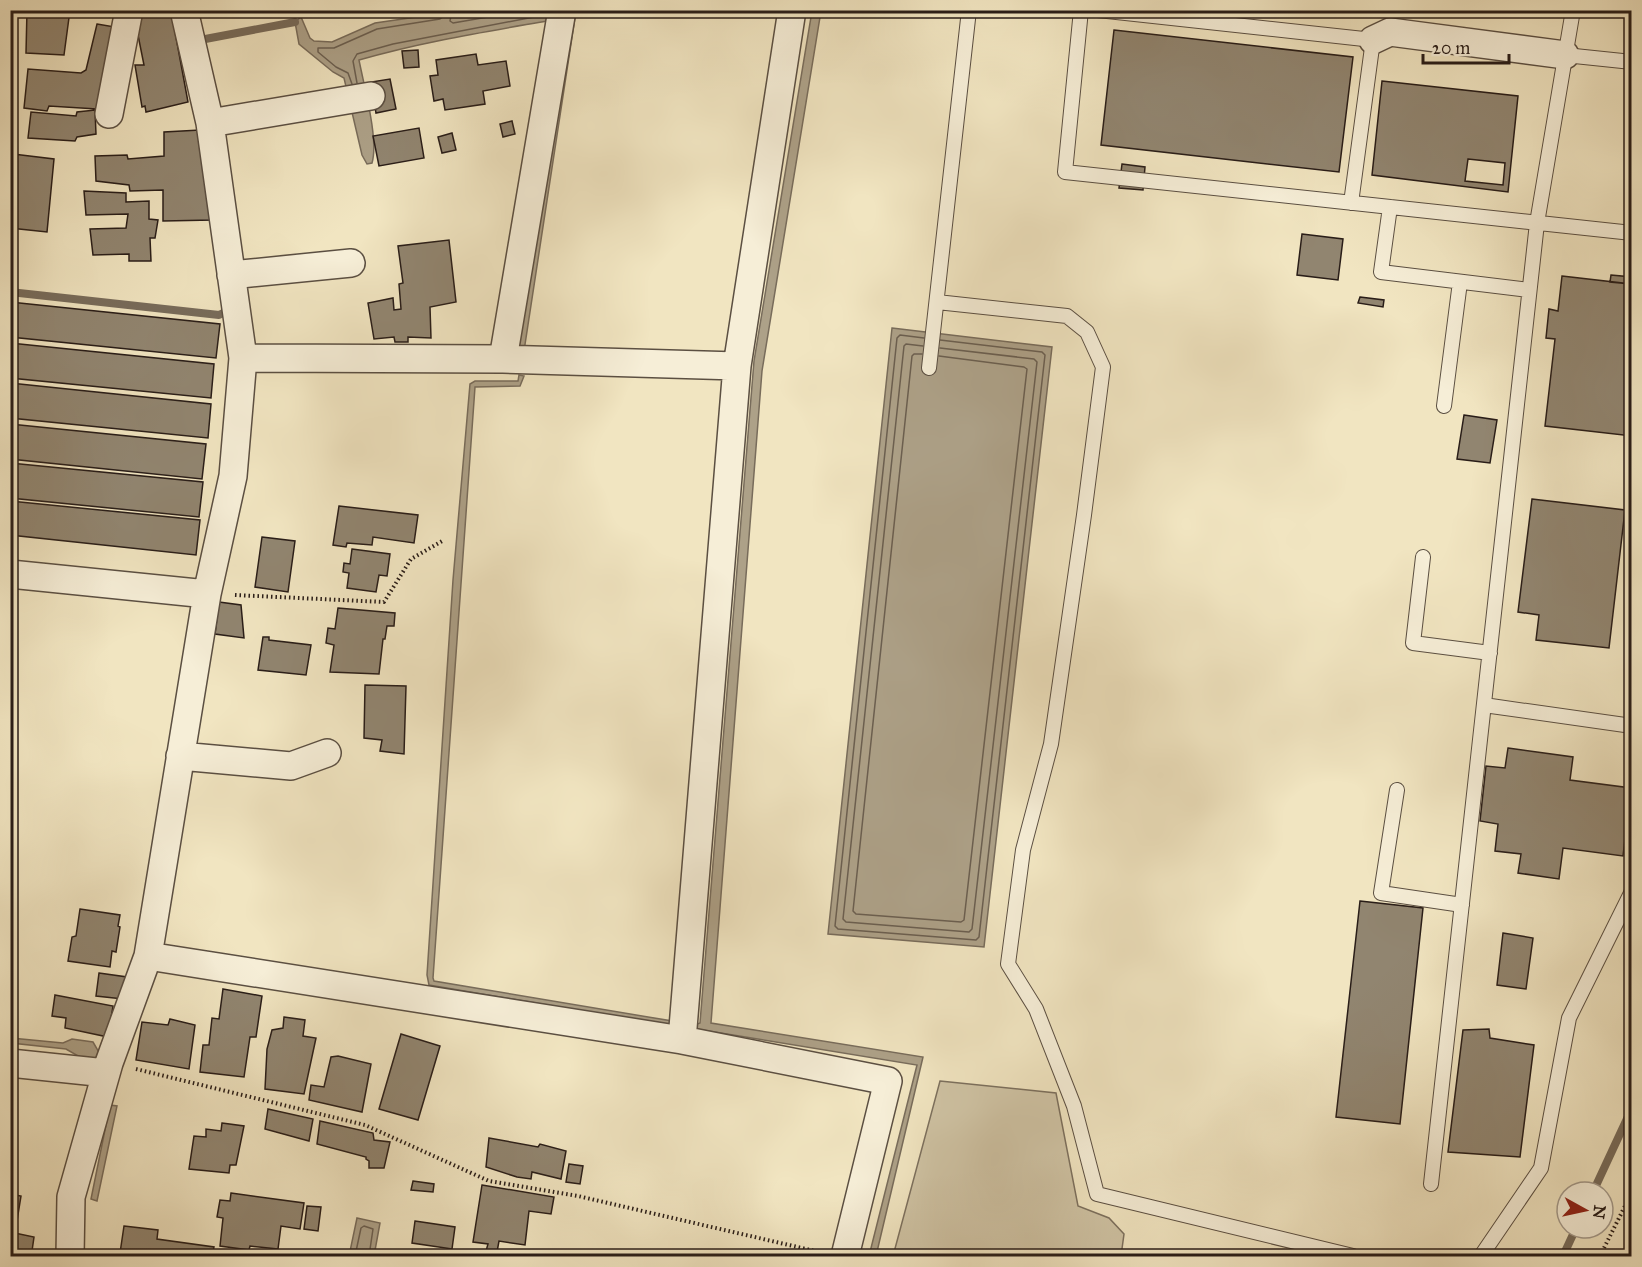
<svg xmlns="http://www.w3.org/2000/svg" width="1642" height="1267" viewBox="0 0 1642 1267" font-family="'IM FELL Great Primer',serif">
  <rect width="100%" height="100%" fill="#f1e5c1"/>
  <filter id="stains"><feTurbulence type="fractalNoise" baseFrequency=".00333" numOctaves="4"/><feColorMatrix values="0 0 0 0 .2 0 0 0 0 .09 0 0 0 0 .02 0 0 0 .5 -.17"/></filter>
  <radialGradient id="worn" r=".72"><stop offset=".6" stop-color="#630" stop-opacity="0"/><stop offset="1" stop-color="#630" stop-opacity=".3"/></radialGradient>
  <path fill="#cfc3a4" stroke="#7c705e" stroke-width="1.5" d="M940,1081L1056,1093L1078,1206L1109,1218L1124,1234L1121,1256H893Z"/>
  <path fill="#ada188" stroke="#786c5b" stroke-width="1.5" d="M458,11H548L547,21C484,32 421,42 359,60C364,86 379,140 372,163L367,164L362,155L344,78L333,72L299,44L295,22L301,17L310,38L314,41L332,42L375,23Z
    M570,11H576L524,351L518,350Z
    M812,11H821L762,371L711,1023L923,1057L876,1256H869L917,1065L696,1029L697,1024L700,1023L754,361Z
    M892,328L1052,347L984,947L828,934Z
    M519,375L524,376L520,386L475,387L433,978L434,981L672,1021V1026L429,985L427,975L453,580L470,384L475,381H518Z
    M11,1038L63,1043L72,1039L93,1042L100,1054L95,1058L85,1060L66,1049L11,1043Z
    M110,1105L117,1106L97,1201L91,1199Z
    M357,1218L380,1223L374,1256H349Z"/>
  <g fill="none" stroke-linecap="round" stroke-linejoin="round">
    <path stroke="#6b5f50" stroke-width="1.5" d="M452,10L450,21L453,23L529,10
      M357,83L353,61L357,54L393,44L539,16L542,10
      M352,84L348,73L336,67L318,52V48H334L377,29L440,19L444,16L445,10
      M924,338L900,335L897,338L835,926L838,929L976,940L979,937L1045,355L1042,352L940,340
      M923,346L906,344L904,346L843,919L846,922L969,932L972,929L1037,362L1034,359L940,348
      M922,354H914L912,356L853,911L856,914L961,922L964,920L1027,369L1024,367L939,356
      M355,1256L361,1228L364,1226L373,1229L369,1256"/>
    <path stroke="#786c5b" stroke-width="8" d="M200,40L295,22
      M10,292L219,315L223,313
      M1593,1192L1632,1108
      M1563,1256L1576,1228"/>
  </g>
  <path fill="#918570" stroke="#291d18" stroke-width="1.5" fill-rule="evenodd" d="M27,10H70L64,55L26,53Z
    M76,10H100V17H76Z
    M161,10H171L188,102L146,112L145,106L142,107L135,65H144L134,15Z
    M97,24L115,27L97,109L49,106L47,111L24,108L28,69L81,73L86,70Z
    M1114,30L1353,57L1339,172L1101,145Z
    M418,50L419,67L404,68L402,51Z
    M476,54L478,65L506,61L510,86L483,91L485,104L445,110L443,99L434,101L430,76L438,75L436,60Z
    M390,79L396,109L376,113L371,82Z
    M1382,81L1518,96L1508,192L1372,175ZM1468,159L1505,163L1503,185L1465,181Z
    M95,110L96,134L77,137L75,141L28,138L31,112L76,116L77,112Z
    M512,121L515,134L503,137L500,124Z
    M419,128L424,158L379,166L373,136Z
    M200,130L204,147V181L212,183L213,220L163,221V190L130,191L129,185L96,181L95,156L127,155L128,159L164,156V132Z
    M452,133L456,150L442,153L438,137Z
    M13,154L54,159L47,232L10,228V177Z
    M1122,164L1145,167L1143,190L1119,188Z
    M84,191L126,193V202L149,201V219L158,220L155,238H150L151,261H129V254L93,255L90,229L126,228L128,214L86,215Z
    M1302,234L1343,239L1338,280L1297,275Z
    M449,240L456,302L430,307L431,338L408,337V342H395L394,337L374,339L368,303L393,298L394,310L401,309L399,284L403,283L398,246Z
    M1611,275L1632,277V300H1629L1631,284L1610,282Z
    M1562,276L1631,284L1629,300H1632V436L1545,426L1555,339L1546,338L1549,309L1558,311Z
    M1360,297L1384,300L1383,307L1358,303Z
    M10,302L220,324L216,358L10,337Z
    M10,343L214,364L211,398L10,378Z
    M10,383L211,404L208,438L10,418Z
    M1464,415L1497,420L1490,463L1457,459Z
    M10,424L206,444L202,479L10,459Z
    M10,463L203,482L199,517L10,498Z
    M1532,499L1625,510L1609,648L1536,640L1539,615L1518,612Z
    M10,501L200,520L196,555L10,535Z
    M339,506L418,515L414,543L373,537L372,545L347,543L346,547L333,545Z
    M262,537L295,541L288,592L255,587Z
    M352,549L390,554L387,576L379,575L376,592L347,588L349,573L343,572L344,563L350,564Z
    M219,602L241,605L244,638L215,634Z
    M338,608L395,613L394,626H387L385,639H383L379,674L330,672L334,645L326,643L328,628L335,629Z
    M263,637H269V640L311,645L306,675L258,670Z
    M365,685L406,686L404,754L380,751L382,740L364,738Z
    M1508,748L1573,757L1570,780L1631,788L1623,856L1563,848L1559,879L1518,873L1521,854L1495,851L1498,824L1480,821L1486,766L1505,768Z
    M1360,901L1423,908L1400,1124L1336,1117Z
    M80,909L120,915L118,926L120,927L116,952L112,951L110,967L68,961L72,937L76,936Z
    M1503,933L1533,938L1526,989L1497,985Z
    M99,973L127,977L123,999L96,996Z
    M223,989L262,996L256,1037H250L244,1077L200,1072L203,1045H209L212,1018L219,1019Z
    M55,995L113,1006L108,1037L65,1028L66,1018L52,1016Z
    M284,1017L305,1020L303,1036L316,1038L304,1094L265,1089L267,1049L272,1030L283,1028Z
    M170,1019L195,1025L189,1069L136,1060L142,1022L168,1025Z
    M1489,1029L1490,1038L1534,1045L1520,1157L1448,1152L1463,1030Z
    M401,1034L440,1046L418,1120L379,1109Z
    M338,1056L371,1064L362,1112L309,1100L311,1085L324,1087L331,1057Z
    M268,1109L313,1119L309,1141L265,1129Z
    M320,1121L373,1133L374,1140L390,1142L384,1168H369V1161L366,1159V1157L317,1144Z
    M222,1123L244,1126L236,1165H230L229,1173L189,1169L194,1136L206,1137V1129L221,1131Z
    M489,1138L538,1147L540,1144L566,1151L561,1179L532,1172L531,1179L517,1177L486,1167Z
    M569,1164L583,1166L580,1184L566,1182Z
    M413,1181L434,1184L433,1192L411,1190Z
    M482,1185L554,1197L551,1214L529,1211L525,1245L499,1241L497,1252L486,1251L488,1244L473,1242Z
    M231,1193L304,1203L300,1229L281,1226L278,1249L250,1246L249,1250L220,1246L223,1218L217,1217L220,1200L230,1201Z
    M10,1194L21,1196L16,1227L10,1226Z
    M307,1206L321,1207L318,1231L304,1229Z
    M415,1221L455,1227L452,1249L412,1243Z
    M124,1226L158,1230L157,1239L214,1247L212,1256H144L120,1253Z
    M10,1232L34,1237L32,1251L47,1253V1256H10Z"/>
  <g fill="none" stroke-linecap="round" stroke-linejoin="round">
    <g stroke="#5b4f42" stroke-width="16">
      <path id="lane" d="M1081,10L1065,172L1632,233
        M1098,10L1373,40L1351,203
        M1565,55L1632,62
        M1390,207L1381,272L1529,290
        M937,302L1067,316L1087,332L1103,367L1084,515L1051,744L1023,850L1008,964L1036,1009L1074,1106L1097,1194L1353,1256
        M929,368L969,10
        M1444,406L1460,282
        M1423,557L1413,643L1490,653
        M1484,705L1632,726
        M1397,790L1381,893L1462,905
        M1431,1184L1537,223L1573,10
        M1481,1256L1541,1168L1569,1018L1632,891"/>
    </g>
    <g stroke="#5b4f42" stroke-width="30">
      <path id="street" d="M1373,40L1390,32L1565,55
        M109,114L129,10
        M210,123L371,96
        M231,275L351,263
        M243,358L503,359L562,10
        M503,359L737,366
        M10,574L207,594
        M180,756L291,766L327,753
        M148,956L682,1040L888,1081L845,1256
        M682,1040L737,366L792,10
        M10,1063L106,1073
        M70,1256L71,1197L109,1063L148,956L207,594L233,476L243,358L210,123L184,10"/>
    </g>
    <path stroke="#291d18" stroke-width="4" stroke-dasharray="1.5 3" stroke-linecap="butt" d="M235,595L384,602L411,559L444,540
      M136,1069L365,1125L489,1181L578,1196L819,1252
      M1600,1256L1632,1192"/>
    <use href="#lane" stroke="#f6eed7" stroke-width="14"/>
    <use href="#street" stroke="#f6eed7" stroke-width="27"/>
  </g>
  <rect width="1642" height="1267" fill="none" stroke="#f1e5c1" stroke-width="36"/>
  <rect x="12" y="12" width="1618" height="1243" fill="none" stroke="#291d18" stroke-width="3"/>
  <rect x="18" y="18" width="1606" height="1231" fill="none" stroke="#291d18" stroke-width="1.5"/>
  <g transform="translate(1585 1210) rotate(98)"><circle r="28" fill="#f6eed7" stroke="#a49a8b" stroke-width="1.5"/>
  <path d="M0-4.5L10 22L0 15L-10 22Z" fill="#8f2418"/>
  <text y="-9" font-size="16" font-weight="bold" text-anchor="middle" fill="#291d18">N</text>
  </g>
  <path d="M1423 54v9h86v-9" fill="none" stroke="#291d18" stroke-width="3"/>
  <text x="1432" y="54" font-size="18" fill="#291d18" stroke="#f6eed7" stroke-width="4.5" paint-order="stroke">20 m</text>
  <rect width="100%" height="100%" filter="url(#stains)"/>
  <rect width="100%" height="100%" fill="url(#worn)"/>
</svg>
